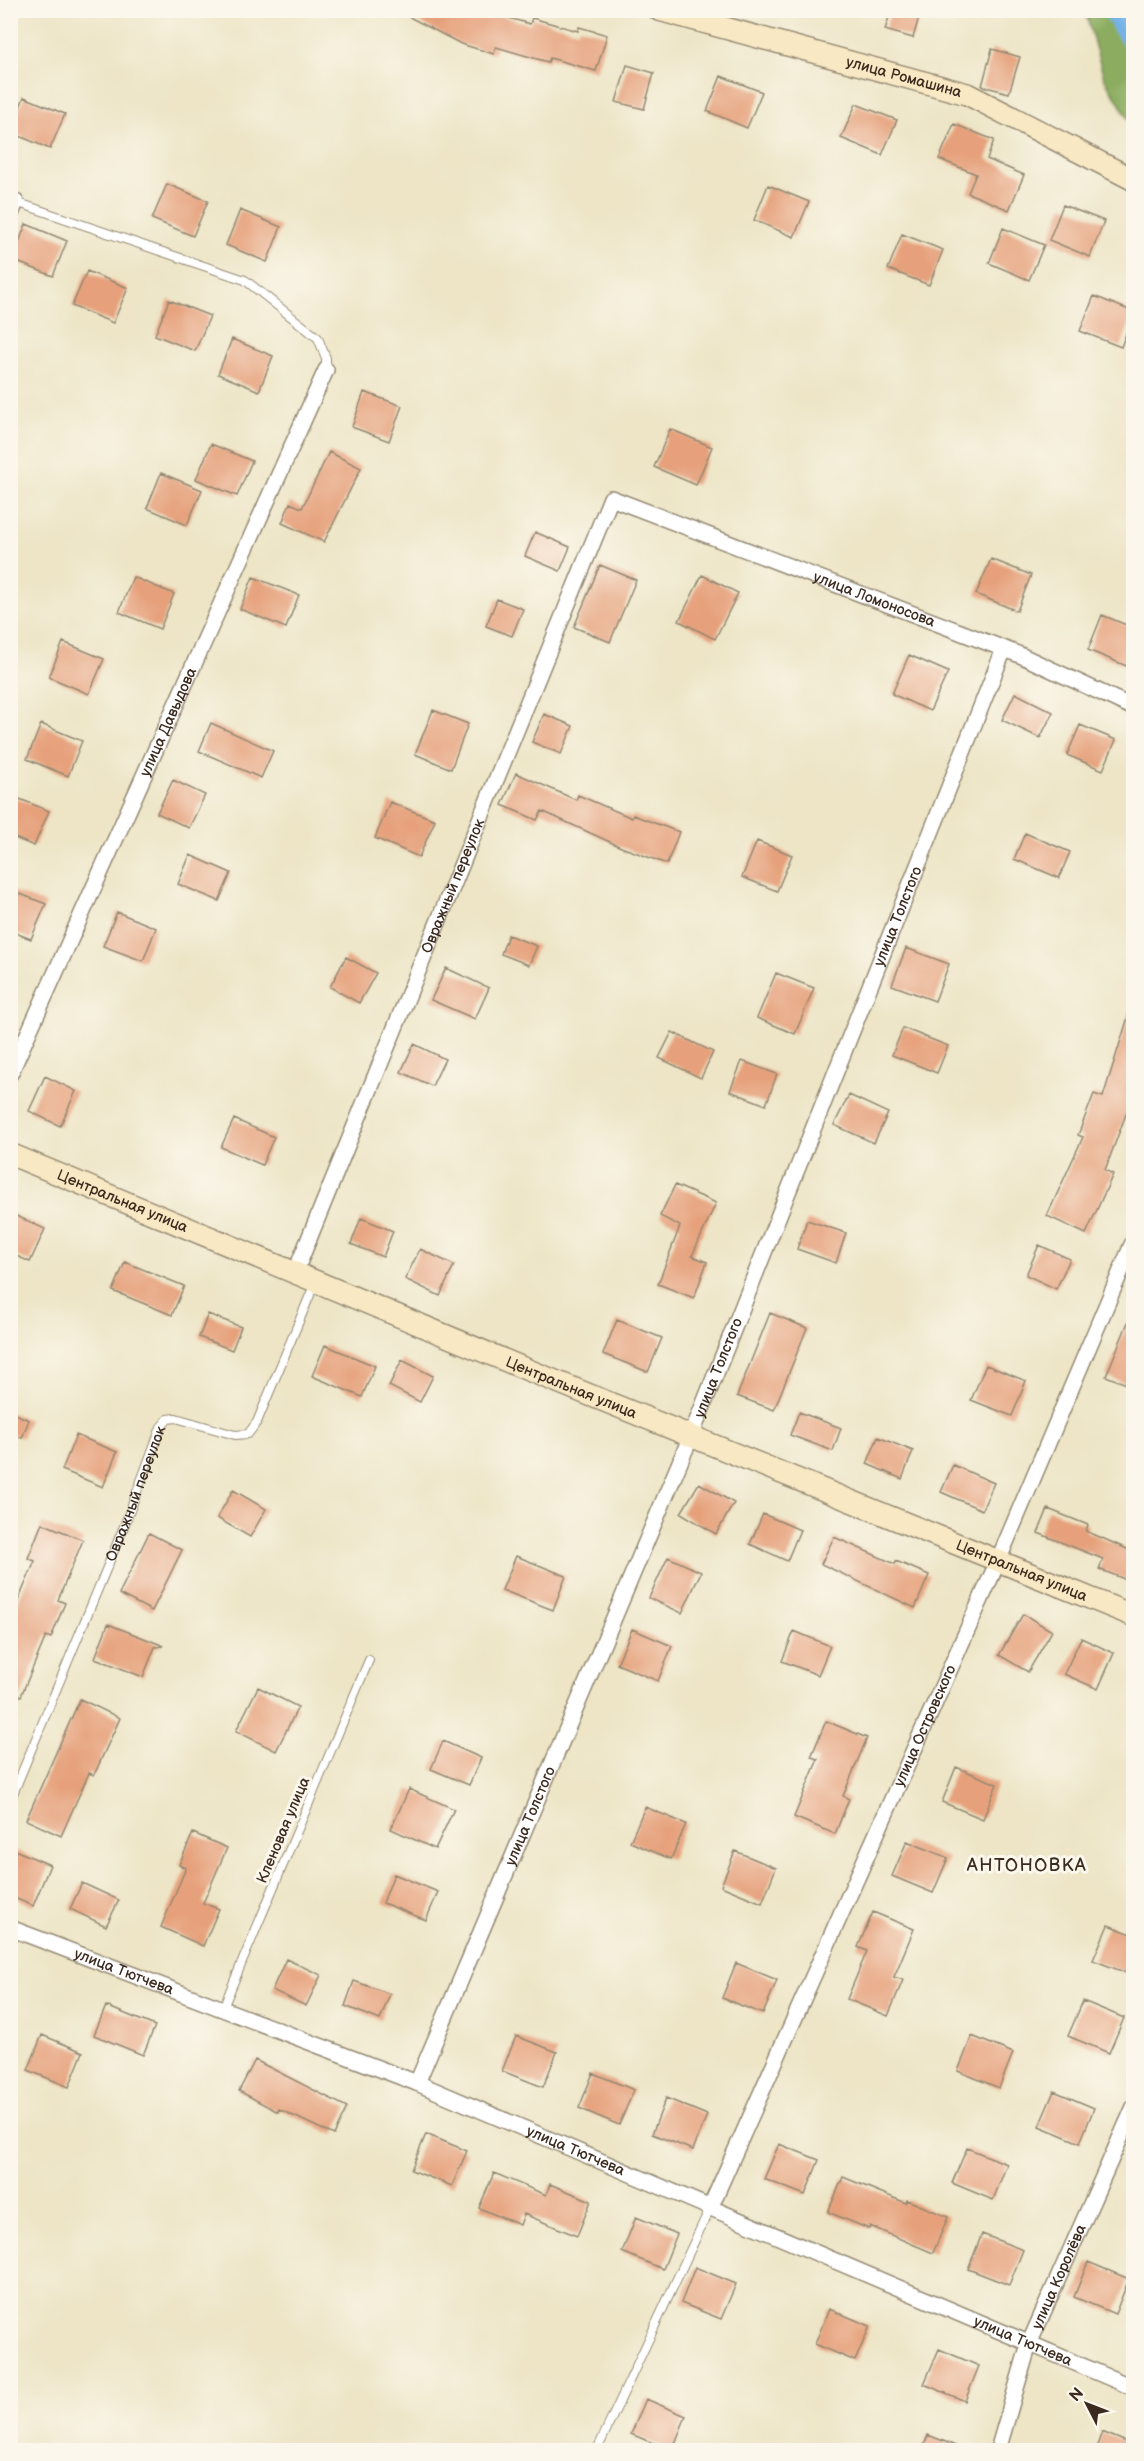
<svg xmlns="http://www.w3.org/2000/svg" width="1144" height="2461" viewBox="0 0 1144 2461" font-family="'Balsamiq Sans',sans-serif">
  <rect width="100%" height="100%" fill="#fbf7ec"/>
  <filter id="ink" filterUnits="userSpaceOnUse"><feTurbulence type="fractalNoise" baseFrequency=".0167" numOctaves="2"/><feDisplacementMap in="SourceGraphic" scale="12" xChannelSelector="R" yChannelSelector="G"/><feConvolveMatrix kernelMatrix="1 2 1 2 8 2 1 2 1" color-interpolation-filters="sRGB"/></filter>
  <filter id="wash" filterUnits="userSpaceOnUse"><feTurbulence type="fractalNoise" baseFrequency=".008" numOctaves="4" result="noise"/><feDisplacementMap in="SourceGraphic" scale="24" xChannelSelector="R" yChannelSelector="G"/><feGaussianBlur stdDeviation="1.35" result="paint"/><feColorMatrix in="noise" values="0 0 0 0 0 0 0 0 0 0 0 0 0 0 0 0 0 1.4 0 .05"/><feComposite in="paint" operator="in"/></filter>
  <g filter="url(#wash)">
    <rect width="100%" height="100%" fill="#ede5c6"/>
    <path fill="#8cad61" stroke="#646c40" stroke-width="1.5" d="M1085,11H1133V126L1104,78Z"/>
    <g fill="none" stroke-linecap="round" stroke-linejoin="round">
      <path stroke="#74b2e7" stroke-width="33" d="M1120,10L1134,33"/>
    </g>
    <g id="blocks">
      <path fill="#e6a17b" d="M396,10H481L530,24L532,18L578,31L579,27L607,35L596,71L550,58L548,62L496,47L494,54L461,44Z
        M891,10H921L913,38L885,30Z
        M992,49L1020,57L1009,93L982,86Z
        M627,65L654,73L644,109L616,102Z
        M721,76L762,92L747,128L707,111Z
        M24,97L65,114L50,149L10,132Z
        M856,104L897,120L882,155L841,138Z
        M954,124L994,140L987,159L1024,175L1009,210L968,193L976,174L939,159Z
        M167,184L208,201L193,236L152,219Z
        M768,185L809,202L794,237L754,220Z
        M1063,205L1104,221L1090,257L1049,240Z
        M240,210L281,227L267,262L226,245Z
        M26,224L67,241L53,276L12,260Z
        M1003,228L1044,245L1029,280L989,263Z
        M902,234L943,250L929,285L888,269Z
        M87,271L128,288L113,323L72,306Z
        M1094,296L1134,312L1121,347L1080,331Z
        M169,300L210,316L195,351L155,335Z
        M232,339L273,356L259,391L218,374Z
        M364,392L402,406L389,441L352,427Z
        M670,429L712,447L696,485L654,467Z
        M211,444L252,461L237,496L196,479Z
        M329,452L361,468L324,542L282,523L290,503L302,508Z
        M161,473L202,490L187,525L147,508Z
        M535,532L570,547L560,571L525,556Z
        M991,559L1031,575L1017,611L976,594Z
        M600,565L636,580L610,642L574,627Z
        M702,575L738,593L715,639L679,621Z
        M133,577L174,594L160,629L119,612Z
        M253,577L299,595L286,628L240,609Z
        M497,599L523,609L512,636L486,626Z
        M1102,615L1134,628V656L1129,667L1088,650Z
        M63,642L104,659L89,694L49,677Z
        M909,655L948,672L930,711L892,694Z
        M1015,693L1053,712L1040,738L1002,720Z
        M433,710L468,724L451,769L415,754Z
        M544,714L573,726L561,754L532,742Z
        M211,723L273,751L261,778L199,751Z
        M41,724L82,741L68,776L27,759Z
        M1080,725L1116,740L1103,770L1067,755Z
        M516,773L576,800L578,795L632,818L633,815L679,832L667,864L621,847L542,811L537,820L502,805Z
        M173,780L205,795L189,828L157,813Z
        M10,795L49,811L34,846L10,836Z
        M390,802L435,820L419,857L375,838Z
        M1025,833L1070,852L1059,878L1014,859Z
        M757,841L792,855L777,891L742,877Z
        M190,855L231,873L219,901L178,884Z
        M10,890L46,904L31,939L10,931Z
        M117,912L156,928L143,961L103,946Z
        M508,935L537,946L529,965L501,954Z
        M906,948L949,964L935,1001L892,985Z
        M346,957L376,973L359,1003L330,987Z
        M446,968L489,988L475,1019L431,1000Z
        M776,973L814,988L795,1034L757,1018Z
        M1130,1011L1134,1012V1093L1105,1170L1113,1174L1086,1234L1047,1216L1083,1137L1078,1135L1094,1094L1103,1097Z
        M903,1028L948,1046L937,1073L892,1055Z
        M672,1032L713,1052L701,1078L659,1058Z
        M414,1044L445,1059L432,1086L401,1072Z
        M742,1061L777,1074L766,1105L730,1091Z
        M45,1076L76,1091L60,1126L29,1111Z
        M849,1095L888,1113L874,1143L834,1125Z
        M234,1119L274,1137L262,1165L221,1147Z
        M675,1185L716,1203L692,1256L707,1262L694,1298L658,1284L680,1226L660,1216Z
        M10,1213L45,1229L30,1262L10,1253Z
        M361,1218L393,1231L383,1257L351,1244Z
        M807,1220L846,1233L836,1263L797,1249Z
        M1039,1245L1070,1259L1056,1289L1026,1275Z
        M420,1249L454,1265L440,1296L405,1279Z
        M125,1262L184,1286L172,1315L113,1291Z
        M1133,1310H1134V1387L1106,1376Z
        M770,1313L807,1328L774,1410L737,1396Z
        M208,1314L241,1327L232,1350L199,1337Z
        M617,1320L662,1338L648,1372L603,1354Z
        M325,1345L375,1366L362,1397L312,1376Z
        M402,1360L433,1376L420,1402L389,1386Z
        M986,1365L1026,1381L1012,1416L971,1400Z
        M10,1412L29,1420L22,1438L10,1433Z
        M799,1412L841,1428L833,1451L790,1435Z
        M76,1435L117,1452L103,1487L62,1470Z
        M878,1437L913,1451L902,1479L867,1464Z
        M953,1465L994,1483L982,1510L941,1492Z
        M699,1483L734,1503L716,1534L681,1513Z
        M233,1490L266,1509L250,1537L217,1518Z
        M1048,1509L1088,1525L1086,1531L1134,1552V1583L1099,1569L1103,1559L1038,1533Z
        M763,1514L800,1530L787,1561L750,1544Z
        M42,1523L83,1540L58,1600L65,1603L51,1638L46,1636L21,1696L10,1691V1620L35,1561L28,1558Z
        M149,1533L182,1550L152,1611L119,1594Z
        M834,1537L895,1564L896,1561L929,1575L915,1608L821,1564Z
        M516,1556L566,1576L553,1610L502,1590Z
        M668,1557L701,1572L682,1613L649,1598Z
        M1023,1614L1052,1631L1028,1672L999,1655Z
        M108,1624L164,1646L155,1647L143,1677L95,1658Z
        M632,1629L672,1646L658,1681L617,1664Z
        M794,1631L830,1646L818,1675L782,1661Z
        M1081,1638L1114,1653L1098,1689L1064,1674Z
        M258,1687L298,1707L276,1751L236,1731Z
        M80,1699L120,1718L94,1775L89,1773L61,1836L26,1820Z
        M826,1721L867,1738L843,1796L849,1799L835,1834L794,1817L818,1759L811,1757Z
        M443,1741L481,1758L469,1785L431,1769Z
        M956,1767L997,1784L983,1819L942,1802Z
        M409,1789L454,1809L435,1849L391,1829Z
        M645,1807L686,1824L671,1859L630,1842Z
        M193,1833L227,1848L203,1903L219,1909L203,1946L161,1927L186,1868L179,1865Z
        M907,1841L948,1858L933,1893L892,1876Z
        M10,1848L50,1865L33,1906L10,1896Z
        M735,1851L776,1868L762,1903L721,1886Z
        M394,1874L438,1892L426,1920L383,1903Z
        M82,1883L119,1900L106,1926L70,1909Z
        M873,1912L914,1929L894,1977L903,1980L888,2016L847,1999L867,1951L858,1947Z
        M1108,1925L1134,1935V1976L1093,1960Z
        M286,1959L321,1975L306,2006L272,1990Z
        M736,1963L777,1980L763,2014L722,1998Z
        M354,1981L390,1994L380,2020L345,2006Z
        M1083,2001L1124,2018L1109,2053L1068,2036Z
        M106,2006L155,2026L143,2055L94,2035Z
        M42,2035L83,2052L69,2087L28,2070Z
        M516,2036L557,2052L543,2087L502,2071Z
        M972,2036L1013,2053L999,2088L958,2071Z
        M255,2060L347,2107L334,2135L279,2109L278,2112L239,2091Z
        M593,2073L634,2090L619,2125L579,2108Z
        M1054,2091L1094,2108L1080,2143L1039,2126Z
        M666,2098L707,2115L693,2150L652,2134Z
        M426,2134L467,2151L452,2186L411,2170Z
        M779,2144L819,2160L805,2195L764,2179Z
        M967,2148L1007,2164L993,2200L952,2183Z
        M494,2173L546,2195L550,2184L591,2201L577,2236L524,2214L520,2225L479,2208Z
        M843,2177L906,2203L907,2200L948,2217L933,2253L870,2226L869,2229L828,2212Z
        M636,2217L677,2234L663,2269L622,2252Z
        M982,2234L1023,2250L1009,2285L968,2269Z
        M1088,2262L1129,2279L1115,2314L1074,2297Z
        M695,2267L736,2284L721,2319L681,2303Z
        M829,2309L870,2326L855,2361L815,2344Z
        M939,2349L979,2366L965,2401L924,2384Z
        M646,2399L686,2416L672,2451L631,2434Z
        M1102,2432L1134,2445V2451H1095Z
        M928,2435L966,2450V2451H922Z"/>
    </g>
  </g>
  <g filter="url(#ink)">
    <use href="#blocks" fill-opacity="0" stroke="#948872" stroke-width="1.5"/>
    <g fill="none" stroke-linecap="round" stroke-linejoin="round">
      <g stroke="#948872" stroke-width="10">
        <g id="lane">
          <path d="M16,202L245,280L318,338L326,358V370"/>
          <path id="s1" d="M10,1801L125,1524L161,1427L168,1419L176,1418L235,1435L248,1434L257,1422L315,1283"/>
          <path d="M222,2010L369,1660"/>
          <path d="M597,2450L710,2208"/>
        </g>
      </g>
      <g stroke="#948872" stroke-width="18">
        <g id="street">
          <path d="M10,200L16,202L10,216"/>
          <path id="s2" d="M10,1074L326,370"/>
          <path id="s3" d="M295,1273L611,498L1020,655L1134,708"/>
          <path id="s4" d="M10,1928L417,2083L1134,2388"/>
          <path id="s5" d="M417,2083L691,1436L1004,649"/>
          <path id="s6" d="M710,2208L998,1561L1134,1240"/>
          <path id="s7" d="M998,2450L1029,2344L1134,2107"/>
        </g>
      </g>
      <g stroke="#948872" stroke-width="24">
        <g id="secondary">
          <path id="s8" d="M659,10L967,94L1134,180"/>
          <path id="s9" d="M10,1154L533,1372L1134,1616"/>
        </g>
      </g>
      <use href="#lane" stroke="#fff" stroke-width="8"/>
      <use href="#street" stroke="#fff" stroke-width="15"/>
      <use href="#secondary" stroke="#f8e8c3" stroke-width="21"/>
    </g>
  </g>
  <g text-anchor="middle" stroke-width="6" stroke-linejoin="round" paint-order="stroke">
    <g font-size="15" fill="#3b2a1e" stroke="#fbf7ec">
      <text dy="5" stroke="none"><textPath href="#s8" startOffset="254">улица Ромашина</textPath></text>
      <text dy="5" stroke="none"><textPath href="#s3" startOffset="1119">улица Ломоносова</textPath></text>
      <text dy="5" stroke="none"><textPath href="#s2" startOffset="386">улица Давыдова</textPath></text>
      <text dy="5" stroke="none"><textPath href="#s3" startOffset="418">Овражный переулок</textPath></text>
      <text dy="5" stroke="none"><textPath href="#s5" startOffset="1262">улица Толстого</textPath></text>
      <text dy="5" stroke="none"><textPath href="#s9" startOffset="122">Центральная улица</textPath></text>
      <text dy="5" stroke="none"><textPath href="#s5" startOffset="776">улица Толстого</textPath></text>
      <text dy="5" stroke="none"><textPath href="#s9" startOffset="608">Центральная улица</textPath></text>
      <text dy="5" stroke="none"><textPath href="#s1" startOffset="332">Овражный переулок</textPath></text>
      <text dy="5" stroke="none"><textPath href="#s9" startOffset="1094">Центральная улица</textPath></text>
      <text dy="5" stroke="none"><textPath href="#s6" startOffset="528">улица Островского</textPath></text>
      <text dy="5" stroke="none"><textPath href="#s5" startOffset="290">улица Толстого</textPath></text>
      <text transform="translate(283 1830) rotate(-67)" y="5">Кленовая улица</text>
      <text dy="5" stroke="none"><textPath href="#s4" startOffset="122">улица Тютчева</textPath></text>
      <text dy="5" stroke="none"><textPath href="#s4" startOffset="608">улица Тютчева</textPath></text>
      <text dy="5" stroke="none"><textPath href="#s7" startOffset="184">улица Королёва</textPath></text>
      <text dy="5" stroke="none"><textPath href="#s4" startOffset="1094">улица Тютчева</textPath></text>
    </g>
    <g font-size="18" letter-spacing="1.5" fill="#3b2a1e" stroke="#fbf7ec">
      <text x="1027" y="1871">АНТОНОВКА</text>
    </g>
  </g>
  <rect width="1144" height="2461" fill="none" stroke="#fbf7ec" stroke-width="36"/>
  <g transform="translate(1087 2404) rotate(312)" stroke="#fbf7ec" stroke-width="4.5" paint-order="stroke">
  <path d="M0-4.5L10 22L0 15L-10 22Z" fill="#3b2a1e"/>
  <text y="-9" font-size="16" font-weight="bold" text-anchor="middle" fill="#3b2a1e">N</text>
  </g>
</svg>
